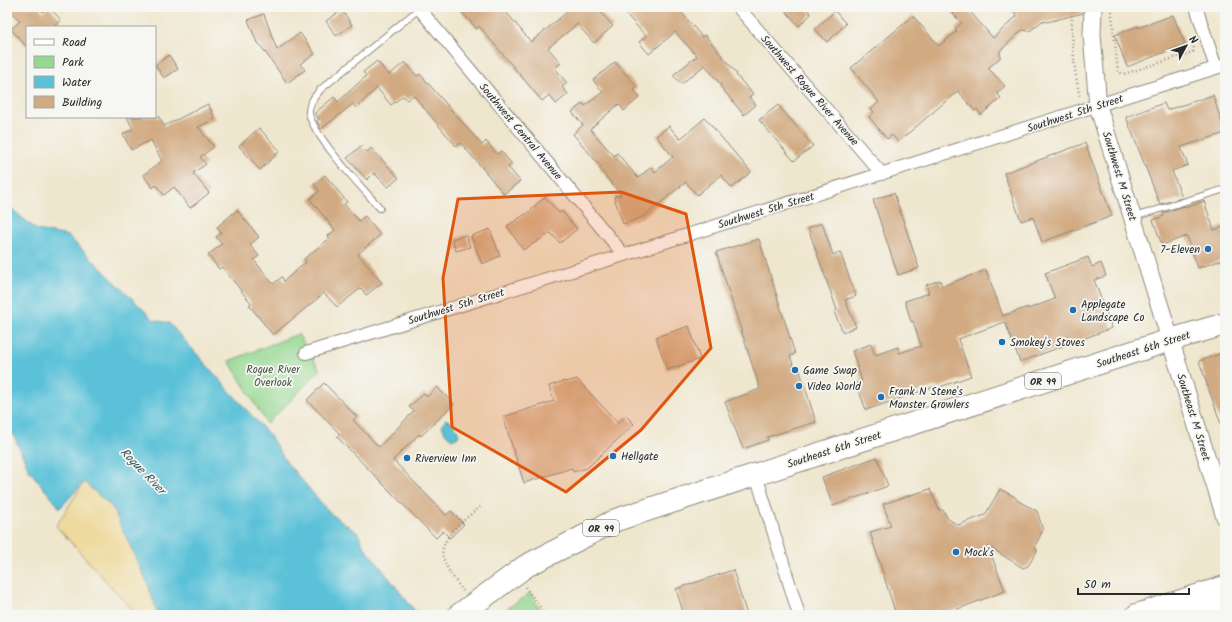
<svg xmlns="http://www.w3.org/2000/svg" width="1232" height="622" viewBox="0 0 1232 622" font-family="Kalam,sans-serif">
  <rect width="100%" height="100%" fill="#f6f6f2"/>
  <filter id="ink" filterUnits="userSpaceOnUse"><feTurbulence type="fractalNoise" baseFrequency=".025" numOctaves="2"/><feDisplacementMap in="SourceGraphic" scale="8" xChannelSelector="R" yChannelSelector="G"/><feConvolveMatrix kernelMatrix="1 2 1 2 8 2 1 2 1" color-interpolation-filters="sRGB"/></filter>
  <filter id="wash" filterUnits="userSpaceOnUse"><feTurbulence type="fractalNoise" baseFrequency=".012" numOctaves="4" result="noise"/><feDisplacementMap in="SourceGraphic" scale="16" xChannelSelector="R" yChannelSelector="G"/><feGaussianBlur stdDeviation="0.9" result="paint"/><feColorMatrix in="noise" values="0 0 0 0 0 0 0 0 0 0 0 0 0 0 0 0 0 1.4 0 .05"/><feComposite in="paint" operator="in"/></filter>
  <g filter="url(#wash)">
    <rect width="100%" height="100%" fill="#efe6ce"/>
    <path fill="#95d891" stroke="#60825e" d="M298,334L320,370L267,424L229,361Z
      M530,593L543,615H498Z"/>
    <path fill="#eeda9e" stroke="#8c8264" d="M84,482L112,507L169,615H137L56,526Z"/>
    <path fill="#5ac1d8" stroke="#427682" d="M7,205L37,230L68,236L154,320L169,323L270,436L287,463L331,514L358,533L363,545L418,615H158L147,582L112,507L84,482L60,508L29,470L7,420Z
      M446,419C452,423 457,428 459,435L457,438L452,439L445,433L442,425Z"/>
    <g id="blocks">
      <path fill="#d1aa82" d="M7,7H39L43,12L49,7L61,20L53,27H27V47L11,29L20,21Z
        M457,7H502L531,42L567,12L562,7H596L613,26L594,43L577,24L548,48L561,63L555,68L567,83L562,87L568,94L556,104L549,95L542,101L479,26L477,29Z
        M631,7H677L702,37L705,35L737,74L736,75L753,94L749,97L756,105L744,115L720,86L721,85L705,65L681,84L673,75L697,56L675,32L649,54L639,42L646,36L625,13Z
        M782,7H805L811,14L799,26Z
        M946,7H966L993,38L1017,16L1010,7H1083V13L1047,22L1042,21L1030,31L1022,30L1000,51V58L988,68L1005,86L997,93L1001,98L981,115L977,109L975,111L958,91L898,142L892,135L887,139L869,117L874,112L871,109L879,102L851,68L913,16L939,46L957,31L955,29L962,23Z
        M342,10L352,25L336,36L326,21Z
        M835,11L846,24L827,42L815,29Z
        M264,14L277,50L300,33L315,54L300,64L305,70L287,83L258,42L257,43L248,20Z
        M1173,15L1185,44L1127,67L1115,35L1138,26V28Z
        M169,55L178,69L164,78L155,65Z
        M377,61L389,75L405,62L417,76L420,74L482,145L486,141L497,154L501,151L512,164L508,167L520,181L504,194L461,143L456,146L413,95L407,100L403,96L391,105L377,88L356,108L353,104L321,129L317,121L319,119L315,113L334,97L338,102L366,76L363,72Z
        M615,62L637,87L634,90L640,97L624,111L619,104L590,129L614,156L617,153L638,178L651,167L655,172L673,157L656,136L669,126L680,139L705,118L751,172L732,188L721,175L697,195L686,182L643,217L623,224L614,197L621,195L599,168L601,167L573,134L583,125L572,112L583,103L585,106L603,92L593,80Z
        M1213,95L1225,133L1181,147L1188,165L1172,171L1182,198L1160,204L1126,117L1164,103L1167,110Z
        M208,104L215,119L198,127L214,147L200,157L206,164L193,173L209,193L190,208L174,187L164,195L156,185L153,188L143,175L162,161L151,140L131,150L123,134L133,129L127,117H159L164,126Z
        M778,105L813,146L794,161L759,120Z
        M259,128L280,151L260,170L239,146Z
        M1085,143L1112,216L1042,242L1033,217L1021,221L1004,173Z
        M361,146L367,152L371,148L399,178L388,187L374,173L367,180L347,158Z
        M325,175L347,202L344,204L359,221L365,216L380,235L358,254L382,283L366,295L361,288L337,307L324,293L273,335L249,305L251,303L222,267L219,269L208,255L222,244L216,237L221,233L217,227L237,210L259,237L250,245L259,256L254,260L273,284L282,277L284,281L306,262L304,259L330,238L328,236L335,230L310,199L319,191L314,184Z
        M894,193L919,268L898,275L873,200Z
        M545,197L559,213L562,211L577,229L560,243L551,233L523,250L507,226L532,210L531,209Z
        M1204,201L1214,230L1225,226V259L1198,268L1187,236L1162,245L1153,220L1164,216L1163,213L1185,206L1186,208Z
        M822,223L833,255L840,252L856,296L845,300L856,327L843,332L834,312L837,310L808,228Z
        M490,229L500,256L482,264L471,236Z
        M466,235L470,247L456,251L452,239Z
        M759,239L795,354L790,356L795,369L799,368L816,422L767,437L768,440L743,449L725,402L760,389L716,252Z
        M1088,257L1092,267L1101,263L1106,276L1094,280L1112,328L1020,362L1005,322L958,339L971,376L937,388L936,386L866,410L856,383L862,381L852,351L871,344L875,355L898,347L899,353L921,346L913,321L911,322L905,301L929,293L926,285L940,280L942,286L986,270L1003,316L1028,307V309L1055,299L1045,273Z
        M689,326L700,359L667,370L656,337Z
        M1225,352V430H1223L1199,361Z
        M577,379L618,423L626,416L634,424L587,468L573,472L572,468L524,483L503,417L554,401L549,386L565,381L566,382Z
        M324,383L357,417L353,420L379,447L414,411L409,407L424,393L427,397L437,387L454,404L421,436L419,434L393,460L446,515L451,511L464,524L450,538L443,531L436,538L337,437L340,434L307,400Z
        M877,457L888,486L833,506L822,477Z
        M930,489L939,510H943L948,519L958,525L985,515L1000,489L1015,497L1018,501L1037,511L1043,530L1035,546L1037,551L1028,566L1023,568L988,546L1005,591L942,615H896L870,532L891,526L883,504Z
        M733,570L747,615H684L676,589Z"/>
    </g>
  </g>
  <g filter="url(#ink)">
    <use href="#blocks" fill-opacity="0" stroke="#8d887c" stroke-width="1"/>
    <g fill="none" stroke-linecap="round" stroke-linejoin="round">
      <g stroke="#8d887c" stroke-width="8">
        <path id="lane" d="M380,208C365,191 307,130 309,110C310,101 316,95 321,89L419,9
          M1134,217L1225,189"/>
      </g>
      <g stroke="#8d887c" stroke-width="14">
        <path id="street" d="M418,7L624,255
          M738,7L882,174
          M1196,7L1216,68
          M306,353L624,255L1225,65
          M756,475L799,615"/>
      </g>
      <g stroke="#8d887c" stroke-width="19">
        <path id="secondary" d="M1093,7L1092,35L1098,106L1225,517"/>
      </g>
      <g stroke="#8d887c" stroke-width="24">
        <path id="highway" d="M459,615L526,566L616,520L1170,340L1225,324
          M1137,615L1225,587
          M1193,615C1204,612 1214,608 1225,613"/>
      </g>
      <path stroke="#8d887c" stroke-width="2.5" stroke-dasharray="1 3" stroke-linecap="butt" d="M1072,7C1071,35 1074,70 1080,98
        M1112,7V15L1118,72L1124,74L1193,52L1194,46
        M525,587L546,615
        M463,591C456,581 446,569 443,557C438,538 468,517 480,507"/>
      <use href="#lane" stroke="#fff" stroke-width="6"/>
      <use href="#street" stroke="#fff" stroke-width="12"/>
      <use href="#secondary" stroke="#fff" stroke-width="17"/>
      <use href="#highway" stroke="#fff" stroke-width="22"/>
    </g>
  </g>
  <path fill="#df570e" fill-opacity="0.2" stroke="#df570e" stroke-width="3" stroke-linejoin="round" d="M621,192L686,214L711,348L641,430L566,492L452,427L443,278L458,199Z"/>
  <g fill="#1f6fb2" stroke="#f6f6f2" stroke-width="1.5">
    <circle cx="1208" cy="249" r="4"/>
    <circle cx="1073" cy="310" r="4"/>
    <circle cx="1002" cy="342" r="4"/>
    <circle cx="795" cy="370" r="4"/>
    <circle cx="799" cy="386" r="4"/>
    <circle cx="881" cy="397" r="4"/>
    <circle cx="613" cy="456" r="4"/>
    <circle cx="407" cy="458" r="4"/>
    <circle cx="956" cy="552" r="4"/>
  </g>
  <g text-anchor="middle" stroke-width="3.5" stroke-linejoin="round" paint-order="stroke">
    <g fill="#f6f6f2" stroke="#686867" stroke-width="1">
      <rect x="1025" y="373" width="36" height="16" rx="3"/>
      <rect x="583" y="520" width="36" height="16" rx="3"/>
    </g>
    <g font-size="10" font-weight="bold" fill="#2b2b2b">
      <text x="1043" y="385">OR 99</text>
      <text x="601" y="532">OR 99</text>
    </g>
    <g font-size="11" fill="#2b2b2b" stroke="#f6f6f2">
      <text transform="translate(810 90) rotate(49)" y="4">Southwest Rogue River Avenue</text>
      <text transform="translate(1075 113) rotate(-18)" y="4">Southwest 5th Street</text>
      <text transform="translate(521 131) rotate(50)" y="4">Southwest Central Avenue</text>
      <text transform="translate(1120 176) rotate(73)" y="4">Southwest M Street</text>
      <text transform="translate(766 210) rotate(-17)" y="4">Southwest 5th Street</text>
      <text transform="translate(456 306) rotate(-17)" y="4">Southwest 5th Street</text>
      <text transform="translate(1143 349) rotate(-18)" y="4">Southeast 6th Street</text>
      <text transform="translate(1194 417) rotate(73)" y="4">Southeast M Street</text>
      <text transform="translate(834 449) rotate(-18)" y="4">Southeast 6th Street</text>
    </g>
    <g font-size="11" fill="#2b2b2b" stroke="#f6f6f2" text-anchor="start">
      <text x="1200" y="253" text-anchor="end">7-Eleven</text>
      <text x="1081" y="308">Applegate<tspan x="1081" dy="13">Landscape Co</tspan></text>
      <text x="1010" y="346">Smokey's Stoves</text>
      <text x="803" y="374">Game Swap</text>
      <text x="807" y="390">Video World</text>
      <text x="889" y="395">Frank N Stene's<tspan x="889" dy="13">Monster Growlers</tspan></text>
      <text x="621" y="460">Hellgate</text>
      <text x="415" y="462">Riverview Inn</text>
      <text x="964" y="556">Mock's</text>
    </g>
    <g font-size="11" fill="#465644" stroke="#f6f6f2">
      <text x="273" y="373">Rogue River<tspan x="273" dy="13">Overlook</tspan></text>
    </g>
    <g font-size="12" font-style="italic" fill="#39585f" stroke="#f6f6f2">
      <text transform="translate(143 471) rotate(46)" y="4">Rogue River</text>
    </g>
  </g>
  <rect width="1232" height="622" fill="none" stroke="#f6f6f2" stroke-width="24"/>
  <rect x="26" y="26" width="130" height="92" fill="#f6f6f2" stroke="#a5a5a2"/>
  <rect x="34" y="39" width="20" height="6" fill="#ffffff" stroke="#a5a5a2"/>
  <text x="62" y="46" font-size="12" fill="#2b2b2b">Road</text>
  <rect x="34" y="56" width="20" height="12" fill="#95d891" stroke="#a5a5a2"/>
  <text x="62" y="66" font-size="12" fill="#2b2b2b">Park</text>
  <rect x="34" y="76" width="20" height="12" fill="#5ac1d8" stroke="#a5a5a2"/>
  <text x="62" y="86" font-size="12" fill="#2b2b2b">Water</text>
  <rect x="34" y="96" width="20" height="12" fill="#d1aa82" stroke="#a5a5a2"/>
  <text x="62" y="106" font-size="12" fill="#2b2b2b">Building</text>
  <g transform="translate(1186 46) rotate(49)" stroke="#f6f6f2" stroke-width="3" paint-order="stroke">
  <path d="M0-3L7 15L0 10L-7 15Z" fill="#2b2b2b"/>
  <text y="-6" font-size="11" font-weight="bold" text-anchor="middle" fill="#2b2b2b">N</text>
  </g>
  <path d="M1078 588v6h111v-6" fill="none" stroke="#2b2b2b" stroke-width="2"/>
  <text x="1084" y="588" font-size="12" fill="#2b2b2b" stroke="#f6f6f2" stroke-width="3" paint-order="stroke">50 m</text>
</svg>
